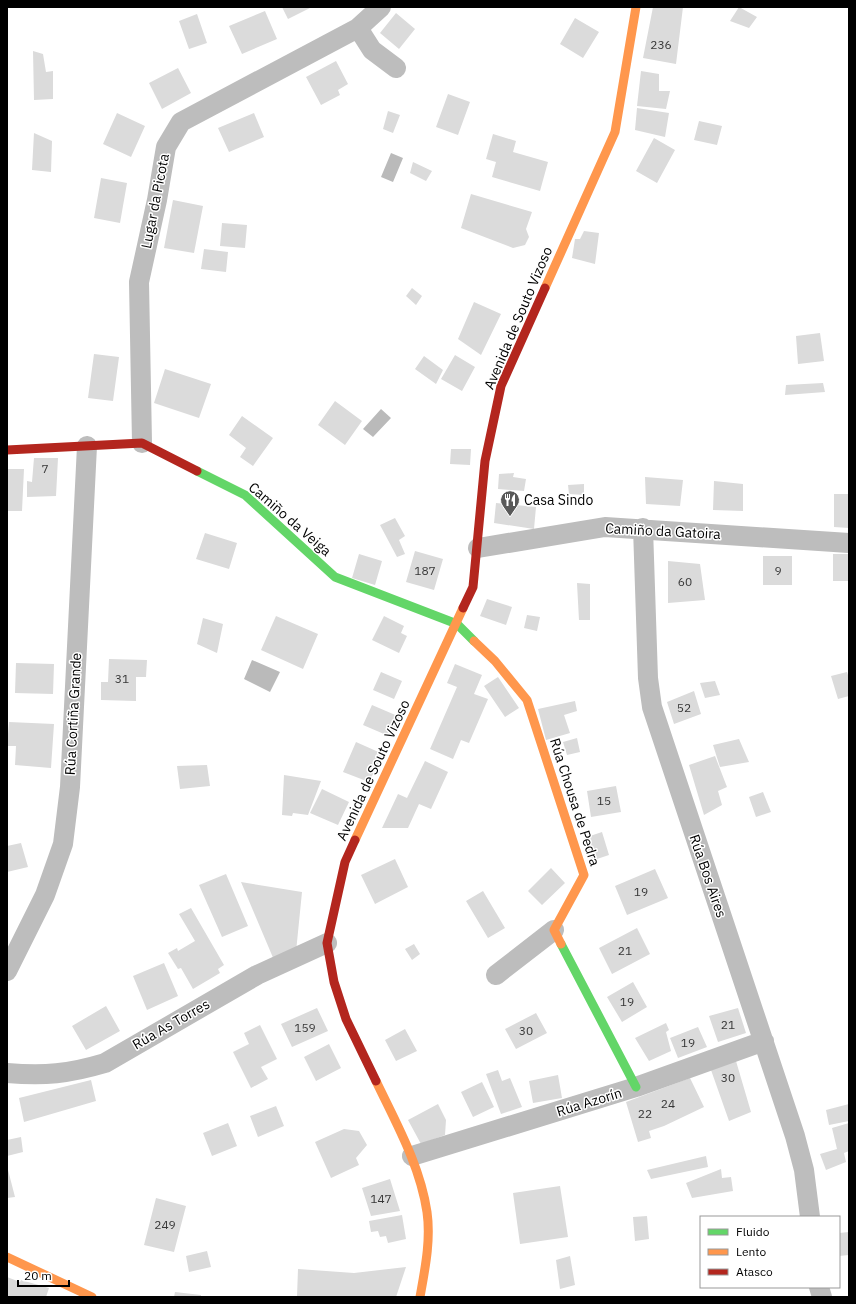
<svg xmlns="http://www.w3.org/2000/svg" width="856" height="1304" viewBox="0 0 856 1304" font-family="'IBM Plex Sans',sans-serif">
  <rect width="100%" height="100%" fill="#fff"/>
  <path fill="#bababa" d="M391,153L403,158L393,182L381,177Z
    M381,409L391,418L373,437L363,429Z
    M252,660L280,672L270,692L244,679Z"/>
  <path fill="#dbdbdb" d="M282,7H312L288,19Z
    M653,7H683L676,64L643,58Z
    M739,7L757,17L749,28L730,21Z
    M265,11L277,39L242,54L229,26Z
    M396,13L415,29L399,49L380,33Z
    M197,14L207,43L189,49L179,21Z
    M575,18L599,32L583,58L560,44Z
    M33,51L43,54L46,72L53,71V99L34,100Z
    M336,61L348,84L338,90L340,95L321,105L306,77Z
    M178,68L191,93L162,109L149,83Z
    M641,71L659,74V91H670L666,109L637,106Z
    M448,94L470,102L458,135L436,127Z
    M637,108L669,113L665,137L635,130Z
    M388,111L400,115L393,133L383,129Z
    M117,113L145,126L131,157L103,144Z
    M254,113L264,137L229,152L218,128Z
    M699,121L722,126L717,145L694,140Z
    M34,133L52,141L51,172L32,170Z
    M493,134L516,141L513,152L548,162L540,191L492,177L496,162L486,159Z
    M654,138L675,150L657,183L636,171Z
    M413,162L432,171L426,181L410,173Z
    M101,178L127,183L120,223L94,218Z
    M471,194L532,212L526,229L529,237L525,245L513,248L461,228Z
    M173,200L203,206L194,253L164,248Z
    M222,223L247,225L245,248L220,246Z
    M584,231L599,233L595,264L572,258L575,239H580Z
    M204,249L228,252L226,272L201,269Z
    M412,288L422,296L416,305L406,296Z
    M474,302L501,314L481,355L458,339Z
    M820,333L824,361L798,364L796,336Z
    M94,354L119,357L113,401L88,398Z
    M455,355L475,367L462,391L441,379Z
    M424,356L443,370L436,384L415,369Z
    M165,369L211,384L199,418L154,403Z
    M823,383L825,392L785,395L786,385Z
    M335,401L362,421L345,445L318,425Z
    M242,416L273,438L253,466L240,457L246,448L229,435Z
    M451,449H471L470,465L450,464Z
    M34,458H58L56,496L27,497V481L32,482Z
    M7,469H24L22,511H7Z
    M514,473L513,477L526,479L524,491L498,489L499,474Z
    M645,477L683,480L680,506L646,504Z
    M714,481L743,484V511L713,510Z
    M584,484V495L569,494L568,485Z
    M834,494H849V528L834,527Z
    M496,503L536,507L534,529L494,523Z
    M395,518L405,536L399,540L405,554L397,557L380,525Z
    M205,533L237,543L229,569L196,559Z
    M415,551L443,559L434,590L406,582Z
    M359,554L382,561L375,585L352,578Z
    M833,554H849V581H833Z
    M763,556H792V585H763Z
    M668,561L700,564L705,600L668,603Z
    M577,583L590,584V620H579Z
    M487,599L512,607L506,625L480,616Z
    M527,615L540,617L537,631L524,628Z
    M276,616L318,634L303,669L261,650Z
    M384,616L404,626L401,633L407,636L399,653L372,640Z
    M203,618L223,624L217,653L197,644Z
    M109,659L147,660L146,677H136V701L101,700V682H108Z
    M16,663L54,664L53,694L15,693Z
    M455,664L482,675L474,694L488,699L469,743L461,740L453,759L430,749L457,687L447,683Z
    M381,672L402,681L394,699L373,690Z
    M847,672L849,678V696L838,699L831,676Z
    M498,677L519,708L505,717L484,686Z
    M715,681L720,695L705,698L700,683Z
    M694,691L701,714L674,724L667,702Z
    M575,701L577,711L564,715L570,733L546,740L538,709Z
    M372,705L400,717L391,737L363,725Z
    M9,722L54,724L51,768L15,765L16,746H7Z
    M577,738L580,752L567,755L563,742Z
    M739,739L749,762L720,767L713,745Z
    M356,742L383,754L369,782L343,772Z
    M715,756L727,787L718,791L722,805L704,815L689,765Z
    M425,761L448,772L431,809L419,804L408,828H382L398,794L407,798Z
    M207,765L210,786L180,789L177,766Z
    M284,775L321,781L308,815L293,813L292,816L282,815Z
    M616,786L621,812L591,817L587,791Z
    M322,789L349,802L338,825L310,813Z
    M763,792L771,812L756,817L749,797Z
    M602,832L609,855L591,861L584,838Z
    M21,843L28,867L7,872V846Z
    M395,859L408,887L375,904L361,875Z
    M551,868L565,883L542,905L528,891Z
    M655,869L668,898L627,915L615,886Z
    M226,874L248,926L222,937L199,885Z
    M241,882L302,892L296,952L274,960Z
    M483,891L505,928L488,938L466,901Z
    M191,908L224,965L218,969L220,973L193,989L181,968L178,969L168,953L177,948L178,951L195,941L179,914Z
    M637,928L650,954L612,974L599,948Z
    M414,944L420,954L412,960L405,949Z
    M164,963L178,996L147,1010L133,976Z
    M633,982L647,1007L622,1022L607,997Z
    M106,1006L120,1031L86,1050L72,1026Z
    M317,1008L328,1031L292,1047L281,1024Z
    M738,1008L746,1033L718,1042L709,1016Z
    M536,1013L547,1033L516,1049L505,1029Z
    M666,1023L669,1030L666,1032L671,1051L649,1061L635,1038Z
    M260,1025L277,1059L261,1067L268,1079L251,1088L233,1052L249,1044L244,1033Z
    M698,1027L707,1047L678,1058L670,1038Z
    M405,1029L417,1051L396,1061L385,1040Z
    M329,1044L341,1068L316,1081L304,1057Z
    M736,1061L751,1112L729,1121L711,1070Z
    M498,1070L502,1081L510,1078L522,1107L501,1114L486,1074Z
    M558,1075L562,1098L533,1103L529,1081Z
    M690,1078L704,1107L664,1126L649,1131L651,1138L638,1142L626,1102Z
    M91,1080L96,1101L24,1122L19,1098Z
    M482,1082L494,1107L473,1117L461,1092Z
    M438,1104L446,1120L445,1135L421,1144L408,1120Z
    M849,1104V1121L829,1125L826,1110Z
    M276,1106L284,1126L258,1137L250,1116Z
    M228,1123L237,1146L212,1156L203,1133Z
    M849,1123V1151L844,1153L846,1162L826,1170L820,1154L837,1149L832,1128Z
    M344,1129L359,1131L367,1145L356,1158L359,1165L331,1178L315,1142Z
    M21,1137L23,1152L7,1156V1140Z
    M706,1156L708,1167L651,1179L647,1170Z
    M7,1166L15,1197L7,1198Z
    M721,1169L722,1178L731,1177L733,1191L692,1198L686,1183Z
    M390,1179L400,1211L371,1216L362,1188Z
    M560,1186L568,1237L520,1244L513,1193Z
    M156,1198L186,1206L174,1252L144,1245Z
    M402,1215L406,1239L388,1243L386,1236L380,1237L378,1231L371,1232L369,1221Z
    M647,1216L649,1239L635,1241L633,1217Z
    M849,1232V1255L839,1256V1233Z
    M207,1251L211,1267L189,1272L186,1256Z
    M570,1256L575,1285L560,1289L556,1260Z
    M406,1267L396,1297H297L298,1269L354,1273Z
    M7,1277L20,1282L21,1280L49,1288L46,1297H7Z
    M175,1292L201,1295V1297H174Z"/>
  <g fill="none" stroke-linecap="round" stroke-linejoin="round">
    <path stroke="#bdbdbd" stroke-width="20" d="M358,28L372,50L396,68
      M142,443L139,282L157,200L166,147L181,122L358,28L381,7
      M643,528L648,678L652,707L795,1136L804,1170L810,1217
      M478,548L605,527L849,543
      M7,971L45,895L63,844L70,787L87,446
      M496,975L554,930
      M7,1073C45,1076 68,1074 105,1063L257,975L327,943
      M412,1156L636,1087L764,1041
      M819,1287L822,1297"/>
    <path stroke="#63d668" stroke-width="9" d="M197,471L245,495L335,577L457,624L474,641
      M561,944L636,1087"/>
    <path stroke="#ff974d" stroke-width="9" d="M545,288L615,132L636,7
      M474,641L495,661L527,700L584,875L554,930L561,944
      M355,840L463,608
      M376,1081C396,1123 420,1165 427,1212C431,1240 425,1269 420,1297
      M7,1257L92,1297"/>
    <path stroke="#b3261e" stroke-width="9" d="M7,450L142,443L197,471
      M463,608L473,587L485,461L501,386L545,288
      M355,840L345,862L327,943L334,982L346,1019L376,1081"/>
  </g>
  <defs>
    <g id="restaurant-pin" transform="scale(1)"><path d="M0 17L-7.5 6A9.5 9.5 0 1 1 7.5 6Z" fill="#595959" stroke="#fff"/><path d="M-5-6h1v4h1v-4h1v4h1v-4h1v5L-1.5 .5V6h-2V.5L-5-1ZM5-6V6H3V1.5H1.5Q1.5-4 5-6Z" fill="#fff"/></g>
  </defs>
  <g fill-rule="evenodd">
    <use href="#restaurant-pin" x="510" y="500"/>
  </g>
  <g text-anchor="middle" stroke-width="3" stroke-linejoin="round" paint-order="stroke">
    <g font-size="12" fill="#373737">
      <text x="661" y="49">236</text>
      <text x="45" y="473">7</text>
      <text x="425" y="575">187</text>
      <text x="778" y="575">9</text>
      <text x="685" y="586">60</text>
      <text x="122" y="683">31</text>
      <text x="684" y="712">52</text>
      <text x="604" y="805">15</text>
      <text x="641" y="896">19</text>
      <text x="625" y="955">21</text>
      <text x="627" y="1006">19</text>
      <text x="728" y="1029">21</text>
      <text x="305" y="1032">159</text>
      <text x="526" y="1035">30</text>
      <text x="688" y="1047">19</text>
      <text x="728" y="1082">30</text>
      <text x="668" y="1108">24</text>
      <text x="645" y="1118">22</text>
      <text x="381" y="1203">147</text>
      <text x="165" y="1229">249</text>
    </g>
    <g font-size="14" fill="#000" stroke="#fff">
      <text transform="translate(155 201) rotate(-79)" y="5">Lugar da Picota</text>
      <text transform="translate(518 318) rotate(-67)" y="5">Avenida de Souto Vizoso</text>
      <text transform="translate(290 519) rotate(41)" y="5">Camiño da Veiga</text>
      <text transform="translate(663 531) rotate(3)" y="5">Camiño da Gatoira</text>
      <text transform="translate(73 714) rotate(-87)" y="5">Rúa Cortiña Grande</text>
      <text transform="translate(373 770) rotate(-65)" y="5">Avenida de Souto Vizoso</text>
      <text transform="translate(575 802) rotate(72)" y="5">Rúa Chousa de Pedra</text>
      <text transform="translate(708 876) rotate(71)" y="5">Rúa Bos Aires</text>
      <text transform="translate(171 1024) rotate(-30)" y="5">Rúa As Torres</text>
      <text transform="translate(589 1102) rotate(-17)" y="5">Rúa Azorín</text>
    </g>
    <g font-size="14" fill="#000" stroke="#fff" text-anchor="start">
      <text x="524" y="505">Casa Sindo</text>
    </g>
  </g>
  <rect width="856" height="1304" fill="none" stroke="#000000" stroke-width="16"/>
  <rect x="700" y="1216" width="140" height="72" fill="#ffffff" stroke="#999999"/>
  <rect x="708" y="1229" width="20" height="6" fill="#63d668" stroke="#999999"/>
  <text x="736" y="1236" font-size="12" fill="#000000">Fluido</text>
  <rect x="708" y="1249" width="20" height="6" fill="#ff974d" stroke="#999999"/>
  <text x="736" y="1256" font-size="12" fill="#000000">Lento</text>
  <rect x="708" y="1269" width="20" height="6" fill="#b3261e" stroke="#999999"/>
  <text x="736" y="1276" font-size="12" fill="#000000">Atasco</text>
  <path d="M18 1280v6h51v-6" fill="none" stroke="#000000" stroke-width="2"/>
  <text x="24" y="1280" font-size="12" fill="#000000" stroke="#ffffff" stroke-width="3" paint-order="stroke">20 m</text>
</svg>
